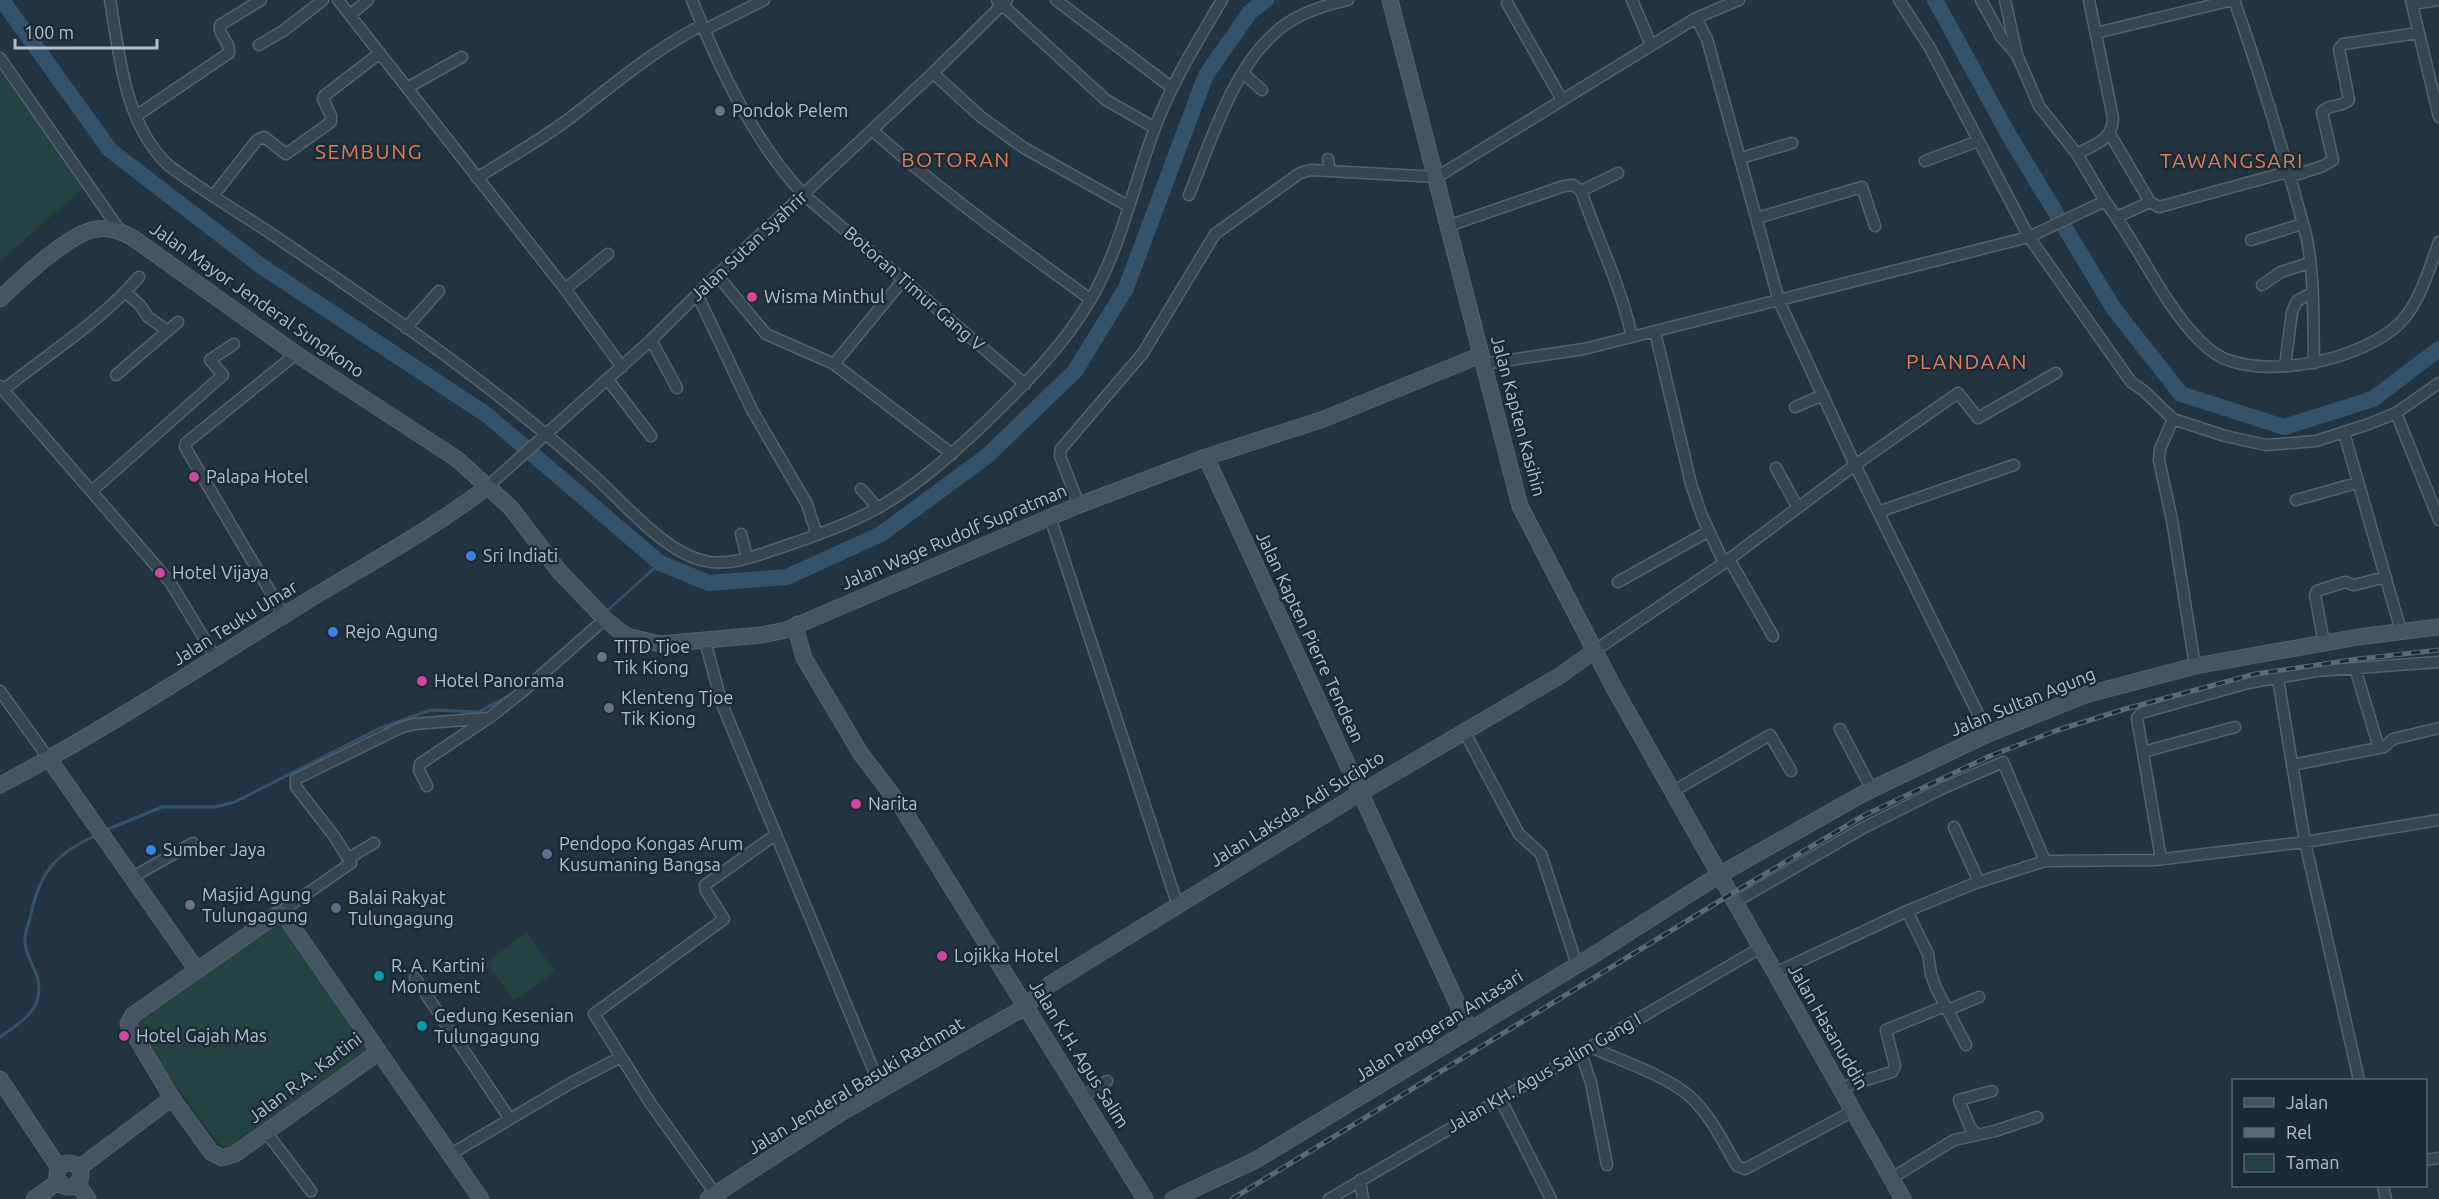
<svg xmlns="http://www.w3.org/2000/svg" width="2439" height="1199" viewBox="0 0 2439 1199" font-family="Ubuntu,sans-serif">
  <rect width="100%" height="100%" fill="#223441"/>
  <path fill="#244240" d="M0,65L83,188L0,261Z
    M277,918L372,1050L229,1149L220,1146L135,1029L133,1019Z
    M527,933L555,971L514,1001L486,962Z"/>
  <g fill="none" stroke-linecap="round" stroke-linejoin="round">
    <path stroke="#34536a" stroke-width="3" d="M609,609L660,563
      M106,830L162,807H215L235,802L380,728L431,710L479,712L510,695
      M0,1037C24,1020 49,1006 35,971C31,962 25,951 25,941C25,933 28,925 30,918C39,874 54,854 95,836"/>
    <path stroke="#34536a" stroke-width="16" d="M2,0L110,150L261,266L487,415L660,563L709,583L787,577L881,534L987,456L1075,371L1126,288L1206,75L1250,12L1266,0
      M1935,0L2007,132L2114,309L2181,394L2284,427L2373,399L2439,349"/>
    <g stroke="#54636e" stroke-width="13">
      <path id="street" d="M110,0C120,58 124,122 168,165C204,192 242,214 279,239C388,313 497,388 594,476C624,503 665,553 705,561C731,567 761,554 785,546C815,536 846,525 874,510C916,487 951,455 985,423C1026,383 1062,348 1091,299C1122,245 1134,182 1156,125C1173,80 1198,41 1222,0
        M338,0L565,289L622,367
        M692,0C719,68 753,140 803,194L1025,384
        M997,0L1106,100L1155,128
        M1056,0L1171,87
        M1632,0L1651,45
        M1899,0L1930,48L2029,237L2131,382L2144,391L2173,419L2225,436L2266,445L2316,441L2369,424L2396,413L2439,383
        M1981,0L2002,38L2017,55
        M2005,0L2017,55L2039,106L2077,154
        M2234,0C2261,76 2284,153 2305,231C2315,270 2313,323 2314,363
        M2411,0L2439,117
        M1507,3L1562,100
        M2412,4L2439,0
        M350,15L368,0
        M1696,18L1739,0
        M704,30L764,0
        M2096,33L2233,0
        M259,45L283,31L323,0
        M0,58L121,232
        M933,73L981,117L1024,148L1128,206
        M1244,74L1262,90
        M407,88L462,57
        M136,116L229,53C231,42 218,36 220,25L261,0
        M872,130C941,192 1016,245 1090,299
        M2110,134L2150,202L2159,207L2287,172
        M1741,158L1792,143
        M1328,159L1330,171
        M1925,161L1978,141
        M2289,177L2323,166L2333,160L2322,112C2328,104 2343,107 2349,100L2339,49L2343,44L2418,33
        M477,178C508,158 541,140 570,118C613,85 654,50 702,25
        M1581,191L1618,173
        M1189,195C1211,142 1232,69 1277,31C1295,15 1325,5 1348,0
        M213,196L257,140L264,137L286,154L331,122V116L323,99L324,96L380,53
        M2105,201C2139,246 2161,301 2200,341C2208,349 2220,358 2231,361C2278,377 2363,358 2399,324C2420,303 2429,269 2439,242
        M2117,217L2150,202
        M1757,218L1862,187L1875,226
        M1448,226L1564,186L1573,185L1581,191C1598,240 1621,286 1632,337
        M2251,240L2302,224
        M717,275L766,334L834,364L952,454
        M2262,285L2281,272L2309,263
        M565,289L608,254
        M126,293L140,305L148,317L168,331
        M697,294L752,410L807,504L817,535
        M406,328L439,291
        M1655,332L1691,484L1702,516L1724,563
        M651,340L677,388
        M834,364L903,280
        M1483,364L1584,349L2029,237L2105,201L2077,154C2095,144 2112,141 2113,118L2089,0
        M2285,366L2292,312L2297,301L2313,292
        M116,375L178,322
        M608,380L651,436
        M0,386L170,582L216,658
        M3,390C49,353 101,321 139,277
        M1795,407L1823,395
        M2396,413L2439,520
        M2173,419L2160,449L2159,460L2172,520L2195,666
        M2344,433L2401,631
        M1776,468L1798,508
        M487,487L651,340L717,275L933,73L1007,0
        M861,489L878,508
        M92,491L223,375L210,360L234,344
        M2296,500L2357,483
        M1079,505L1060,456L1061,449L1143,353L1215,234L1300,173L1311,170L1437,177L1696,18L1707,39L1779,301L1855,465L1988,734
        M1878,512L2014,465
        M1050,517L1178,906
        M741,534L747,557
        M1729,559L1773,636
        M1618,582L1709,531
        M284,615L185,447L186,443L296,354
        M705,641L722,704L882,1091
        M2324,643L2315,595L2317,591L2345,582L2354,585L2386,577
        M1594,651L1724,563L1855,465L1958,393L1978,418L2056,373
        M2355,668L2379,748
        M2278,679L2305,842L2359,1080
        M0,691L49,759
        M1840,729L1872,790
        M1464,731L1519,834L1541,854L1577,965
        M2143,752L2235,727
        M2292,765L2384,747L2393,739L2439,728
        M427,786L419,770L420,764L487,719
        M1672,792L1770,735L1791,771
        M1954,827L1979,882
        M349,858L374,843
        M2161,859L2137,718L2141,713L2248,683L2316,671L2439,662
        M131,878L193,843
        M1735,902L1863,828L1941,789L2003,762L2045,861
        M1907,911L1928,954L1931,974L1936,988L1966,1045
        M279,913L351,863L334,836L296,787V779L400,728L414,724L489,718L522,692L605,619
        M1775,973L1907,911L1973,884L2045,861L2155,860L2305,842L2439,820
        M415,978L510,1119
        M1948,1010L1979,997
        M1591,1047C1621,1061 1662,1074 1687,1094C1709,1112 1723,1142 1737,1166L1745,1169L1853,1111
        M1581,1053L1591,1083L1607,1165
        M1840,1088L1892,1072L1895,1066L1886,1030L1945,1006
        M1082,1097L1107,1081
        M1500,1098L1551,1199
        M266,1132L311,1191
        M1977,1135L1970,1127L1959,1100L1992,1091
        M451,1154L571,1083L621,1057
        M2426,1160L2439,1158
        M1892,1178L1954,1140L1995,1131L2037,1117
        M1360,1180L1363,1199
        M2383,1186L2386,1199
        M719,1199L651,1104L594,1014L724,919L706,891L705,885L775,835
        M1329,1199L1760,948"/>
    </g>
    <g stroke="#54636e" stroke-width="17">
      <path id="secondary" d="M1390,0L1520,506L1614,688L1903,1199
        M0,299C21,279 70,232 97,229C110,227 122,232 133,238L296,354L457,459L511,508L559,571L605,619L622,633L630,637L660,644L762,635L786,630L1079,505L1206,457L1321,420L1481,355
        M1206,457L1469,1029
        M798,624L797,633L804,658L861,754L903,809L1145,1199
        M49,759L196,969
        M0,785C101,732 196,669 294,609C358,569 427,533 487,487
        M279,913L285,916L379,1052L235,1154L222,1158L211,1152L172,1098L128,1024L133,1015Z
        M379,1052L481,1199
        M0,1079L59,1168
        M57 1175a12 12 0 1 1 24 0a12 12 0 1 1-24 0Z
        M79,1168L172,1098
        M77,1183L88,1199
        M34,1199L59,1181
        M708,1199L839,1114L1025,1007L1049,985L1360,793L1561,675L1594,651
        M1173,1199L1256,1160L1592,956L1719,875L1866,792L1988,734L2085,695L2195,666L2358,637L2439,627"/>
    </g>
    <use href="#street" stroke="#364650" stroke-width="10"/>
    <use href="#secondary" stroke="#445564" stroke-width="15"/>
    <g stroke="#586b78" stroke-width="5">
      <path id="rail" d="M1232,1199L1731,894L1863,816L1990,756L2055,731L2125,709L2255,674L2358,659L2439,650"/>
    </g>
    <use href="#rail" stroke="#1b2b35" stroke-width="3" stroke-dasharray="9" stroke-linecap="butt"/>
  </g>
  <g fill="#6b7280" stroke="#1b2b35" stroke-width="2">
    <circle cx="720" cy="111" r="6"/>
    <circle cx="602" cy="657" r="6"/>
    <circle cx="609" cy="708" r="6"/>
    <circle cx="190" cy="905" r="6"/>
  </g>
  <g fill="#d1479c" stroke="#1b2b35" stroke-width="2">
    <circle cx="752" cy="297" r="6"/>
    <circle cx="194" cy="477" r="6"/>
    <circle cx="160" cy="573" r="6"/>
    <circle cx="422" cy="681" r="6"/>
    <circle cx="856" cy="804" r="6"/>
    <circle cx="942" cy="956" r="6"/>
    <circle cx="124" cy="1036" r="6"/>
  </g>
  <g fill="#3f7fe0" stroke="#1b2b35" stroke-width="2">
    <circle cx="471" cy="556" r="6"/>
    <circle cx="333" cy="632" r="6"/>
    <circle cx="151" cy="850" r="6"/>
  </g>
  <g fill="#5c6f8a" stroke="#1b2b35" stroke-width="2">
    <circle cx="547" cy="854" r="6"/>
    <circle cx="336" cy="908" r="6"/>
  </g>
  <g fill="#0f9aa8" stroke="#1b2b35" stroke-width="2">
    <circle cx="379" cy="976" r="6"/>
    <circle cx="422" cy="1026" r="6"/>
  </g>
  <g text-anchor="middle" stroke-width="5" stroke-linejoin="round" paint-order="stroke">
    <g font-size="18" fill="#b2c0cb" stroke="#1b2b35" text-anchor="start">
      <text x="732" y="117">Pondok Pelem</text>
      <text x="764" y="303">Wisma Minthul</text>
      <text x="206" y="483">Palapa Hotel</text>
      <text x="483" y="562">Sri Indiati</text>
      <text x="172" y="579">Hotel Vijaya</text>
      <text x="345" y="638">Rejo Agung</text>
      <text x="614" y="653">TITD Tjoe<tspan x="614" dy="21">Tik Kiong</tspan></text>
      <text x="434" y="687">Hotel Panorama</text>
      <text x="621" y="704">Klenteng Tjoe<tspan x="621" dy="21">Tik Kiong</tspan></text>
      <text x="868" y="810">Narita</text>
      <text x="559" y="850">Pendopo Kongas Arum<tspan x="559" dy="21">Kusumaning Bangsa</tspan></text>
      <text x="163" y="856">Sumber Jaya</text>
      <text x="202" y="901">Masjid Agung<tspan x="202" dy="21">Tulungagung</tspan></text>
      <text x="348" y="904">Balai Rakyat<tspan x="348" dy="21">Tulungagung</tspan></text>
      <text x="954" y="962">Lojikka Hotel</text>
      <text x="391" y="972">R. A. Kartini<tspan x="391" dy="21">Monument</tspan></text>
      <text x="434" y="1022">Gedung Kesenian<tspan x="434" dy="21">Tulungagung</tspan></text>
      <text x="136" y="1042">Hotel Gajah Mas</text>
    </g>
    <g font-size="18" fill="#b2c0cb" stroke="#1b2b35">
      <text transform="translate(749 246) rotate(-43)" y="6">Jalan Sutan Syahrir</text>
      <text transform="translate(914 289) rotate(41)" y="6">Botoran Timur Gang V</text>
      <text transform="translate(257 300) rotate(35)" y="6">Jalan Mayor Jenderal Sungkono</text>
      <text transform="translate(1518 416) rotate(75)" y="6">Jalan Kapten Kasihin</text>
      <text transform="translate(954 537) rotate(-23)" y="6">Jalan Wage Rudolf Supratman</text>
      <text transform="translate(235 623) rotate(-32)" y="6">Jalan Teuku Umar</text>
      <text transform="translate(1310 637) rotate(65)" y="6">Jalan Kapten Pierre Tendean</text>
      <text transform="translate(2023 702) rotate(-22)" y="6">Jalan Sultan Agung</text>
      <text transform="translate(1297 809) rotate(-32)" y="6">Jalan Laksda. Adi Sucipto</text>
      <text transform="translate(1439 1026) rotate(-32)" y="6">Jalan Pangeran Antasari</text>
      <text transform="translate(1828 1027) rotate(60)" y="6">Jalan Hasanuddin</text>
      <text transform="translate(1079 1054) rotate(58)" y="6">Jalan K.H. Agus Salim</text>
      <text transform="translate(1544 1073) rotate(-30)" y="6">Jalan KH. Agus Salim Gang I</text>
      <text transform="translate(305 1078) rotate(-37)" y="6">Jalan R.A. Kartini</text>
      <text transform="translate(856 1086) rotate(-31)" y="6">Jalan Jenderal Basuki Rachmat</text>
    </g>
    <g font-size="21" letter-spacing="1.5" fill="#e07c59" stroke="#1b2b35">
      <text x="369" y="159">SEMBUNG</text>
      <text x="956" y="167">BOTORAN</text>
      <text x="2232" y="168">TAWANGSARI</text>
      <text x="1967" y="369">PLANDAAN</text>
    </g>
  </g>
  <rect x="2232" y="1079" width="195" height="108" fill="#1b2b35" stroke="#576771" stroke-width="1.5"/>
  <rect x="2244" y="1098" width="30" height="9" fill="#445564" stroke="#576771" stroke-width="1.5"/>
  <text x="2286" y="1109" font-size="18" fill="#b2c0cb">Jalan</text>
  <rect x="2244" y="1128" width="30" height="9" fill="#586b78" stroke="#576771" stroke-width="1.5"/>
  <text x="2286" y="1139" font-size="18" fill="#b2c0cb">Rel</text>
  <rect x="2244" y="1154" width="30" height="18" fill="#244240" stroke="#576771" stroke-width="1.5"/>
  <text x="2286" y="1169" font-size="18" fill="#b2c0cb">Taman</text>
  <path d="M15 39v9h142v-9" fill="none" stroke="#b2c0cb" stroke-width="3"/>
  <text x="24" y="39" font-size="18" fill="#b2c0cb" stroke="#1b2b35" stroke-width="4.5" paint-order="stroke">100 m</text>
</svg>
